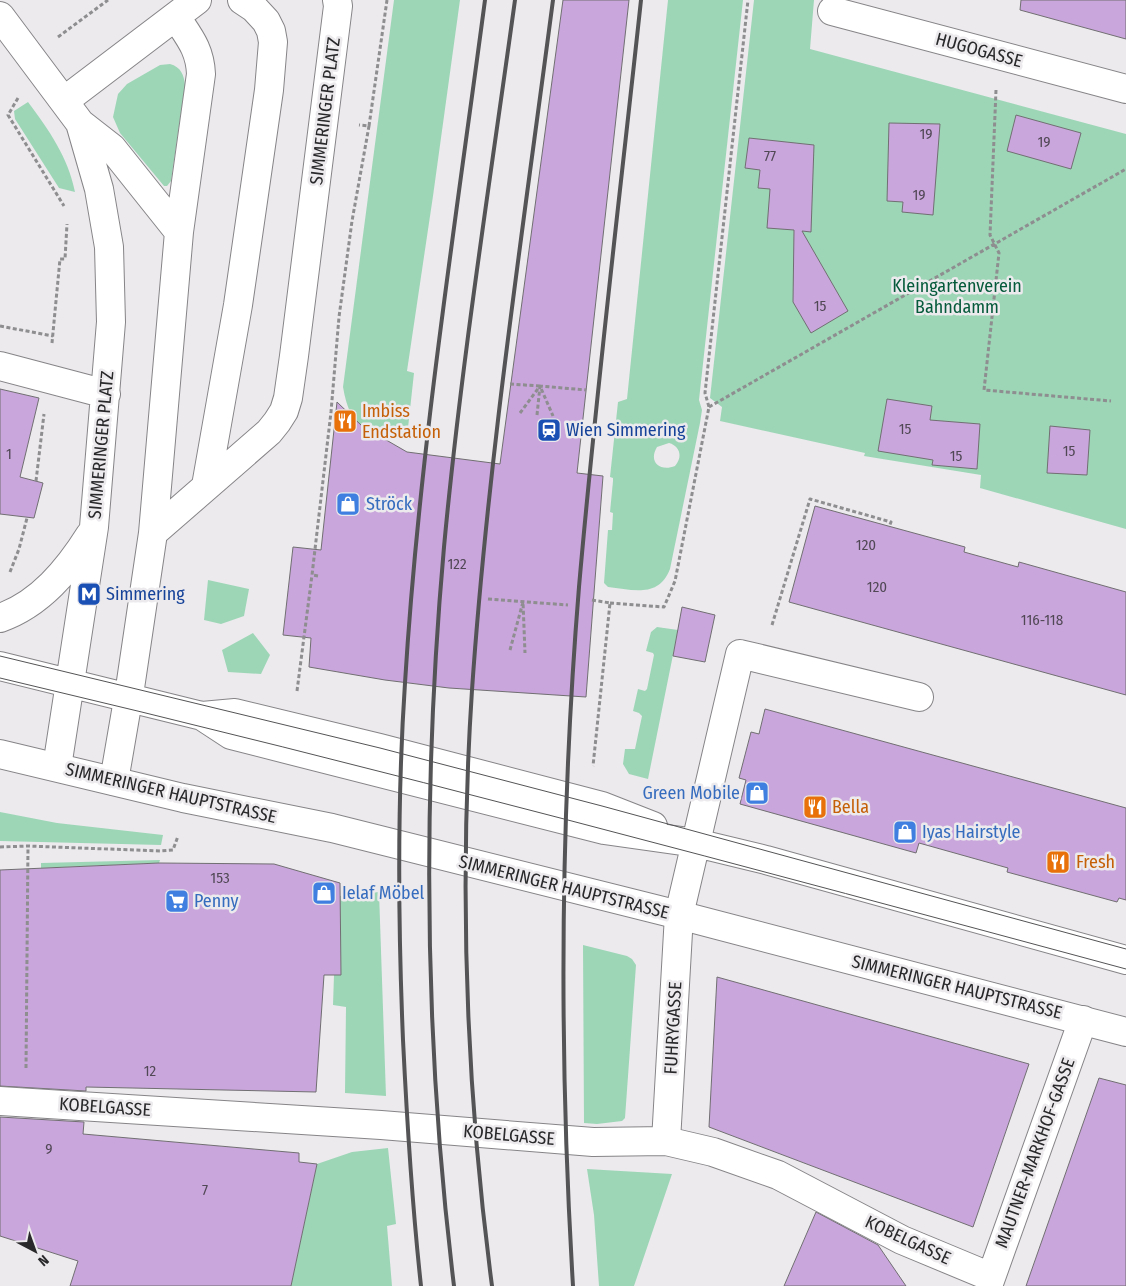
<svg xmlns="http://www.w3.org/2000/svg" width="1126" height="1286" viewBox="0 0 1126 1286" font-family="'Fira Sans Condensed',sans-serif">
  <rect width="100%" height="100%" fill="#eceaed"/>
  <path fill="#9dd6b7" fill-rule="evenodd" d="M394,0H460L433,196L407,371L414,373L407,437C368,433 350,430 343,387Z
    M668,0H743L699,400L702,410L700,423L670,569C659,598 633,590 608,587L604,583L608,530H612L613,513L610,512L613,481V478L610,477L618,402L627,399ZM669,443C680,446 683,457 675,466C660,472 648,462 657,447Z
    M754,0H814L810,49L1126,134V529L980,488L981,475L864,456L865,453L720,421L722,407L710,398Z
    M170,64C181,67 184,75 185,85L171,181L167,186H164L120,133L113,117L118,94L127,84L160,65Z
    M28,102C49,130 68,157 75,192L59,188L15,119L14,111Z
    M208,580L249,589L244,616L221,624L204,620Z
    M657,627L678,630L648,779L629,774L623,764L625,749H635L642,716L639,713L633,711L638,689L645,691L647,689L654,655L653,653L646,651L651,632Z
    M253,633L270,655L261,674L228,672L222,650Z
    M0,812L57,823L163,835L161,845L0,841Z
    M160,860L159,863L41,868V863Z
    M379,892L386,1096L345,1093L346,1007L333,1005L334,975H341L340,896Z
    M583,945L627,956L632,959L636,965L625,1118L622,1121L597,1124L584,1123Z
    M388,1148L396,1224L387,1226L392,1286H291L317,1164L352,1152Z
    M587,1169L672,1174L634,1286H599L594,1215Z"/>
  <path fill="#c9a6db" stroke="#716f72" d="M563,0H629L577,473L603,476L586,697L449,688L385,680L309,667L311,638L283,635L293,547L321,550L337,402L362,426L407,452L500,464Z
    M1021,0H1126V39L1020,10Z
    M1016,115L1081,133L1071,169L1007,151Z
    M889,123L940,124L933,215L902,212L903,202L887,201Z
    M749,138L814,145L811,232L802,231L848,311L811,333L793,302L794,230L767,228L770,189L758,188L760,170L745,168Z
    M0,389L39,398L20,477L43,483L34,518L0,514Z
    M887,399L932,406L930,420L980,424L977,469L932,465L933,460L878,451Z
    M1050,426L1090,430L1087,475L1047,473Z
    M815,506L965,547L964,552L1018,567L1019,562L1126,592V695L789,602Z
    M682,607L715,615L705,662L673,656Z
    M765,709L1126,808V900L1119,898L1117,902L1007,872L1008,868L919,843L916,853L740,804L746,780L739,778L751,732L759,734Z
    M159,863L274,864L340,883L341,975H324L316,1092L86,1087V1091L0,1086V870Z
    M717,977L1029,1064L973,1227L709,1127Z
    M1099,1078L1126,1085V1286H1026Z
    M0,1117L84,1122L83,1134L299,1153V1162L317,1164L291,1286H70L78,1261L0,1236Z
    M816,1212L878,1245L906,1286H784Z"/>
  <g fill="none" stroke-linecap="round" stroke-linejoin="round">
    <g stroke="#868487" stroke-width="30">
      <path id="minor" d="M832,11L1126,89
        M0,16L80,123L112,148L179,232
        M64,101L197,0
        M0,366L106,394
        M206,486L238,305L269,90L273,42L271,31L266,21L254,8L242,0
        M153,533L269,432L277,422L284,411L288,398L294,356L338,6L337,0
        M0,618C40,604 68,570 90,535
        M0,666L202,716L235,713L380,748L602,806L653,826
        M202,716L231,735L604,830L696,843L766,860L1126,960
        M57,767L94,527L111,322L109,247L99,189L80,123
        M114,781L130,688L153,533L179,232L201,74C200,49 189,37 176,17
        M0,1101L381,1125L593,1142L666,1141L713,1152L778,1175L902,1240L991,1277
        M666,1141L679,915L740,654L919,697
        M988,1286L1083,1020"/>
    </g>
    <g stroke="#868487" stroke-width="30">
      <path id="major" d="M0,754L183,798L332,828L679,915L1126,1032"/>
    </g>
    <path stroke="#8e8d8f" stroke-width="3" stroke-dasharray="4 2.5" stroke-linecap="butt" d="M58,37L108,0
      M996,90L990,235L999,253L984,390L1111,401
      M18,98L8,115L64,206
      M369,126L387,0
      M0,326L53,336
      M52,343L60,259H65L67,224
      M510,384L540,386
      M709,407L1126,169
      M520,413L540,386L586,390
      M537,415L540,386L553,416
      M36,481L44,414
      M10,572L19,549L27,518
      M318,576L312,575L331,412L339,317L352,221L369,126L359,125
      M488,599L568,605
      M592,600L610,603L593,766
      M610,603L664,607L675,581L709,407L705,393L748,0
      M772,625L810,499L891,522L889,527
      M510,650L523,602L525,653
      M297,691L312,575
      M0,847L28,846L160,851L173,850L178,836
      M26,1068L28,846"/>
    <use href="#minor" stroke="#fff" stroke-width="28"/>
    <use href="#major" stroke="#fff" stroke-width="28"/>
    <path stroke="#545355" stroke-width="1" d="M0,656L380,748L602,806L1126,949
      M0,678C377,767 752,868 1126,969"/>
    <path stroke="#545355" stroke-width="4" d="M421,1286C412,1204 407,1122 403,1040C398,921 397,802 405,683C419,454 455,227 485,0
      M454,1286C424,1041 422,793 444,547C461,364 490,182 515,0
      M492,1286C466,1089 459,888 472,690C488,459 523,229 553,0
      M573,1286C559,1054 560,819 579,587C596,391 620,195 641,0"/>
  </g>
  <defs>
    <g id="restaurant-square" transform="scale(1.25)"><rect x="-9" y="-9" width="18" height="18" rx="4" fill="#e8710a" stroke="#eceaed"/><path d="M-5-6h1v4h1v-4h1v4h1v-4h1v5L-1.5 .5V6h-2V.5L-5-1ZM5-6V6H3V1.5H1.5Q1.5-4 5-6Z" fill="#fff"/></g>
    <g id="station-square" transform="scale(1.25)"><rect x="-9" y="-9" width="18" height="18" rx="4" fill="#1a4fb4" stroke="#eceaed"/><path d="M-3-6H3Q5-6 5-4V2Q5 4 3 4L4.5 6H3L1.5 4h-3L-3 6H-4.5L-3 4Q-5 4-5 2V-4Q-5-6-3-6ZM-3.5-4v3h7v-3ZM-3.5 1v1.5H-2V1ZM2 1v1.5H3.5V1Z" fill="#fff"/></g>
    <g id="shop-square" transform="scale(1.25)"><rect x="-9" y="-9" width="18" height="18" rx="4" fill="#3f7fe0" stroke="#eceaed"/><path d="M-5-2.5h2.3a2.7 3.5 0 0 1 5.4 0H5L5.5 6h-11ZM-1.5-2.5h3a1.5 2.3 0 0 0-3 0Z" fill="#fff"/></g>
    <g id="metro-square" transform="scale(1.25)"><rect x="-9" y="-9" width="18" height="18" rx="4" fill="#1a4fb4" stroke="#eceaed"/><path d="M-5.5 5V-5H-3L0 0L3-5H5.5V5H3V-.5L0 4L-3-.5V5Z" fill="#fff"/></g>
    <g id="supermarket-square" transform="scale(1.25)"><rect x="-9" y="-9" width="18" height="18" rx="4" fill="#3f7fe0" stroke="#eceaed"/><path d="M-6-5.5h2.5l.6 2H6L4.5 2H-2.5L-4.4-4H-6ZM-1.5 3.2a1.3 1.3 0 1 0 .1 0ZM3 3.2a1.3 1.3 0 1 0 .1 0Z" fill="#fff"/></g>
  </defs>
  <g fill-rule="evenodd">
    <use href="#restaurant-square" x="345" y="421"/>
    <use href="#station-square" x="549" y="430"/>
    <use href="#shop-square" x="348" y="504"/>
    <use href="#metro-square" x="89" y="594"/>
    <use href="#shop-square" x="757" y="793"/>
    <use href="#restaurant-square" x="815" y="807"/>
    <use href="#shop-square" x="905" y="832"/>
    <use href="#restaurant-square" x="1058" y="862"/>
    <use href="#shop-square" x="324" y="893"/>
    <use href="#supermarket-square" x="177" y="901"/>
  </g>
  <g text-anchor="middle" stroke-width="5" stroke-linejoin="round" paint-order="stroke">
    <g font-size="15" fill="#514856">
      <text x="926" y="139">19</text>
      <text x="1044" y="147">19</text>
      <text x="770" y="161">77</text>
      <text x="919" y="200">19</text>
      <text x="820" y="311">15</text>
      <text x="905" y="434">15</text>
      <text x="1069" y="456">15</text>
      <text x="9" y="459">1</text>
      <text x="956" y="461">15</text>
      <text x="866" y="550">120</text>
      <text x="457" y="569">122</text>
      <text x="877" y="592">120</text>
      <text x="1042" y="625">116-118</text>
      <text x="220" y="883">153</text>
      <text x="150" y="1076">12</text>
      <text x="49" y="1154">9</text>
      <text x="205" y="1195">7</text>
    </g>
    <g font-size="18" fill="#29282a" stroke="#eceaed">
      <text transform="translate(979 50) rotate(15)" y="6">HUGOGASSE</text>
      <text transform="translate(325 111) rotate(-83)" y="6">SIMMERINGER PLATZ</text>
      <text transform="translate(101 445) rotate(-85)" y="6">SIMMERINGER PLATZ</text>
      <text transform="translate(171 793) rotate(13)" y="6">SIMMERINGER HAUPTSTRASSE</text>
      <text transform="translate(564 887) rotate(14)" y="6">SIMMERINGER HAUPTSTRASSE</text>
      <text transform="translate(957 987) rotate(14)" y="6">SIMMERINGER HAUPTSTRASSE</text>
      <text transform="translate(673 1028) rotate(-87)" y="6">FUHRYGASSE</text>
      <text transform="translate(105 1107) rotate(4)" y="6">KOBELGASSE</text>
      <text transform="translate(509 1135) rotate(5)" y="6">KOBELGASSE</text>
      <text transform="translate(1035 1153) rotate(-70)" y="6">MAUTNER-MARKHOF-GASSE</text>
      <text transform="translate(908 1240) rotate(25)" y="6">KOBELGASSE</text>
    </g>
    <g font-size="18" fill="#055a3b" stroke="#eceaed">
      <text x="957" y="292">Kleingartenverein<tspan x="957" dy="21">Bahndamm</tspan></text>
    </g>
    <g font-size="18" fill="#c56008" stroke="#eceaed" text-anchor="start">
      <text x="362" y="417">Imbiss<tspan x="362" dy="21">Endstation</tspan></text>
      <text x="832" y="813">Bella</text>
      <text x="1076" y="868">Fresh</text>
    </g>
    <g font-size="18" fill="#164399" stroke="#eceaed" text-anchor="start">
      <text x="566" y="436">Wien Simmering</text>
      <text x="106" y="600">Simmering</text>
    </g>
    <g font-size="18" fill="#366cbe" stroke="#eceaed" text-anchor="start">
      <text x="366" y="510">Ströck</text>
      <text x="740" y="799" text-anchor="end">Green Mobile</text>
      <text x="922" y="838">Iyas Hairstyle</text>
      <text x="342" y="899">Ielaf Möbel</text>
      <text x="194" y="907">Penny</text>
    </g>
  </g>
  <g transform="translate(35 1251) rotate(139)" stroke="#eceaed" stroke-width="4" paint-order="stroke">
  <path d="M0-4L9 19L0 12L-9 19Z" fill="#29282a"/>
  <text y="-8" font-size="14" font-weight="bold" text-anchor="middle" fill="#29282a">N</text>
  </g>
</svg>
